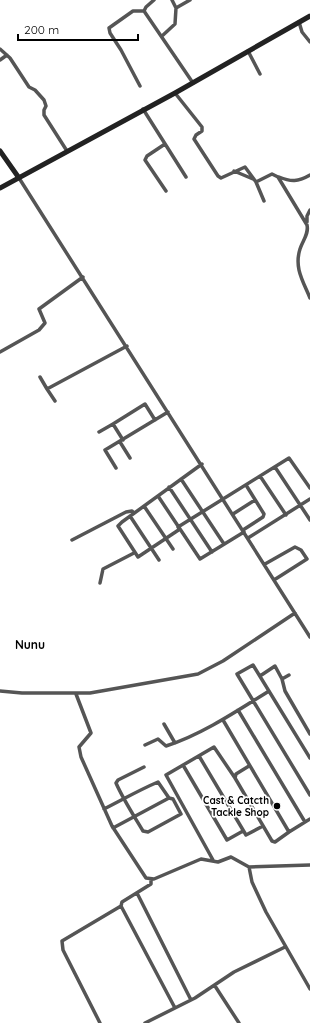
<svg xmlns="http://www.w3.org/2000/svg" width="310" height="1023" viewBox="0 0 310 1023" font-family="Quicksand,sans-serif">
  <rect width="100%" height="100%" fill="#fff"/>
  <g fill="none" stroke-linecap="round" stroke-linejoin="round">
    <path stroke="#555" stroke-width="3.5" d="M176,8L190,0
      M144,11L193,83
      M144,11L146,7L154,0
      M299,22L302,32L310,42
      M162,36L175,24L176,8L172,0
      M0,49L10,58L29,87L35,90L44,100L46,106L44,110V115L67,151
      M248,51L260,74
      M0,60L7,55
      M140,86L121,50L110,33L109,28L133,11H144
      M175,93L202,127V131L196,135L194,139L218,176L221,178L245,167L256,182L272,174L278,177L307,225C309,234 303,240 300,249C294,268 303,281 310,298
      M143,109L186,177
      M165,144L147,156L145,160L166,191
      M234,171L253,179
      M279,177C291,182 298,182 310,175
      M19,178L310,637
      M256,182L264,201
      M307,222V216L310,210
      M0,352L39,330L45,323L39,309L83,277
      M40,377L47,389L127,346
      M47,389L55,401
      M99,432L113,424
      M123,440L113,424L145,404L155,420
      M120,442L130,458
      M275,467L310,520
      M116,468L105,450L168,412
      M260,476L286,515
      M181,479L224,544
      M169,487L212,552
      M158,496L200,559L244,532
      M144,506L173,549
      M233,514L255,500
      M130,516L159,560
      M178,527L289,458L310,488
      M180,529L138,557L118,526L122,522L202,464
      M243,530L263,517L264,514L246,485
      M248,538L310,499
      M72,540L126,512L132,511L134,513
      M265,564L295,547L301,550L307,559L274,580
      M100,583L103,569L134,553
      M260,676L275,666L282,679L285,691L310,734
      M282,679L289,675
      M0,691L22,693H90L198,674L223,661L295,613
      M76,694L91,733L79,747L81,757L112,826L146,878L154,879L201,859L218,862L231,857L249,867L310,865
      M238,710L305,822
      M223,720L289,832L310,819
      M164,724L175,743
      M145,745L158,739L166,746C201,735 237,711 269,691
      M199,756L246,835L263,826
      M310,758L253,665L237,674L310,795
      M183,765L227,840L243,831
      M249,766L236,774L235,778L272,841L275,842L289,832
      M104,809C122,800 139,790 158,782L169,798L173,799L181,814L148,832L143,831C134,816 123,799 116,783L118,780L144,767
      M113,828L169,798
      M213,860L166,775L214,747L235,778
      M249,867L252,882L266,912L310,989
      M151,879V884L122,902L121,906L175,1008
      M137,893L191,1000
      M215,986L239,1023
      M100,1023L63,950L62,941L121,906
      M145,1023L195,998L234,972L285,947"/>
    <path stroke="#222" stroke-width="5" d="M0,151L19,178
      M0,188L175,93L310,16"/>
  </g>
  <circle fill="#000" stroke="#fff" stroke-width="1.5" cx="277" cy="806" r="4"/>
  <g text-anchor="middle" stroke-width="3.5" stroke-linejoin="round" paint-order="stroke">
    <g font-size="10" font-weight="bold" fill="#000" stroke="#fff" text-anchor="end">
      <text x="269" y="804">Cast &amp; Catcth<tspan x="269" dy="12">Tackle Shop</tspan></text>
    </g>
    <g font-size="12" font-weight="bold" fill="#000" stroke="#fff">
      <text x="30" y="649">Nunu</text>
    </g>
  </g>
  <path d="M18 34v6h120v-6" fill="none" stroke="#000000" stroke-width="2"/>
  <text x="24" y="34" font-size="12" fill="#000000" stroke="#ffffff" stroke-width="3" paint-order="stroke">200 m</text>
</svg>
